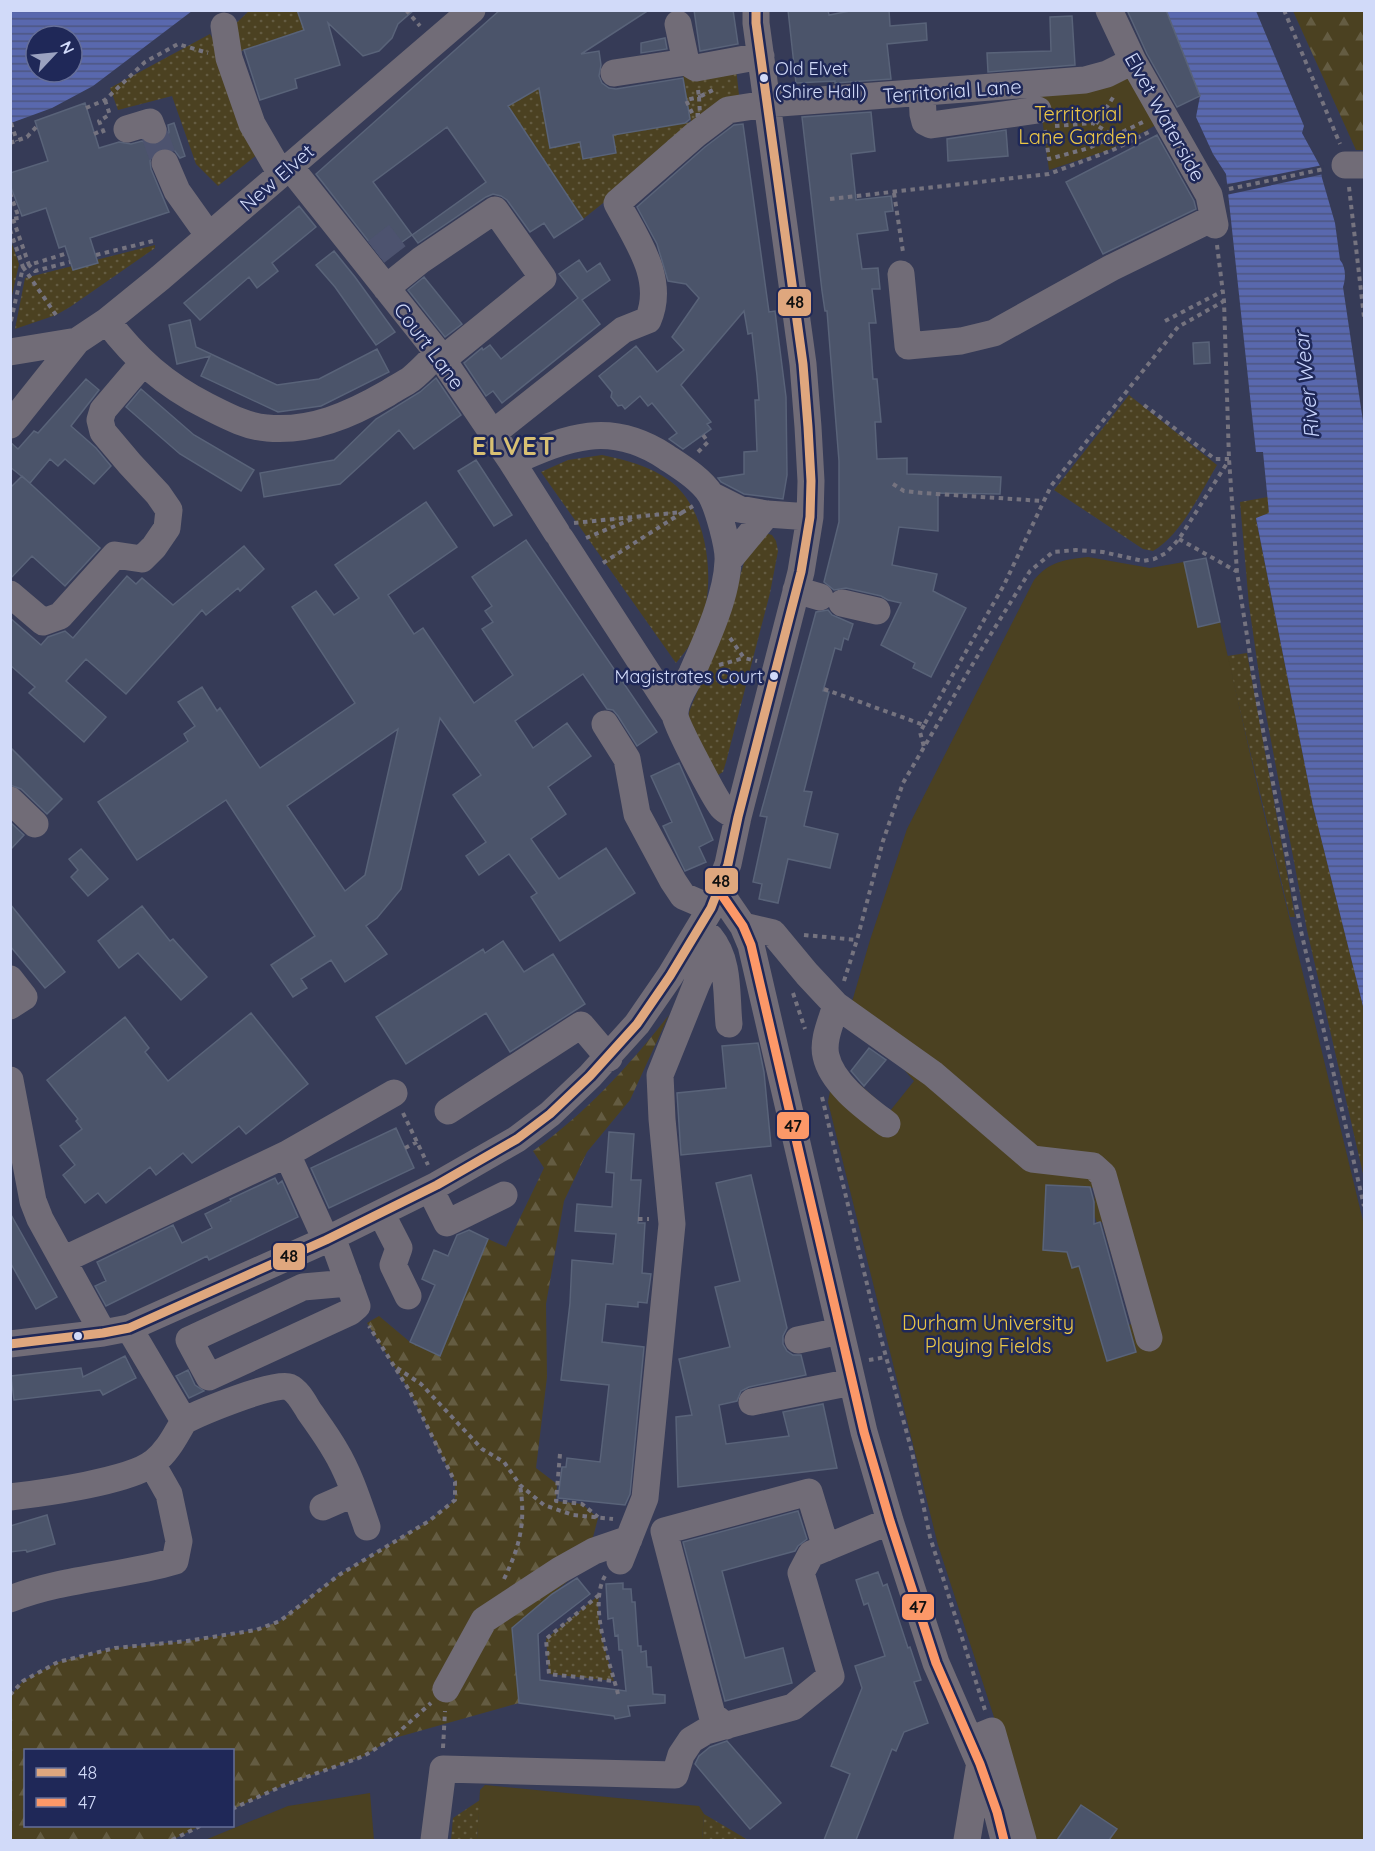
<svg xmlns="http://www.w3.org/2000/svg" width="1375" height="1851" viewBox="0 0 1375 1851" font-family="Quicksand,sans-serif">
  <defs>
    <pattern id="grass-dots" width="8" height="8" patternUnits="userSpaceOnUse" patternTransform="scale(1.5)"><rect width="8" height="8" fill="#4b4121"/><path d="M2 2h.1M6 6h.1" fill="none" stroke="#645c42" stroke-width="1.8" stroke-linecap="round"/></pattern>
    <pattern id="forest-firs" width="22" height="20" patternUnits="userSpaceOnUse" patternTransform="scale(1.5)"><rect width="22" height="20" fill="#4b4121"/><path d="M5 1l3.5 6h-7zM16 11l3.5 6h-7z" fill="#645c42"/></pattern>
    <pattern id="water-rules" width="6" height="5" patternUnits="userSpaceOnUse" patternTransform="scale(1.5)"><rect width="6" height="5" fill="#5968ae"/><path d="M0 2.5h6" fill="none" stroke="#4d5681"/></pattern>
  </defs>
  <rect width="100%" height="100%" fill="#363b57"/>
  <path fill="url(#grass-dots)" d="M250,10L297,11L304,30L232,54L228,31Z
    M210,34L227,63L258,154L218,186L196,164L172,96L118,110L110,88Z
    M736,68L739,95L583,219L508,106L555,79L540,94L550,147L580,142L584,159L615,153L613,135L691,122L683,76Z
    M11,241L19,264L11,300L10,242Z
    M155,245V248L70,307L56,315L15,329L25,278Z
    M1129,395L1217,465C1201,492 1180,536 1153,551L1143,549L1054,490Z
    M602,455C626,460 650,466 670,481C707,508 716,578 702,620C697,636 687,650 676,663L541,472L568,460Z
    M1268,497L1269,513L1256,519L1313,806L1364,1010V1178L1307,930L1261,688L1249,605L1240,502Z
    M765,533L772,535L776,541L778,551L770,593L726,762L723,772L718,775L689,721V712L728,616L746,556Z
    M1247,653L1295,917H1290L1227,656Z
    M599,1595C595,1623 607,1654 614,1681L549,1674L546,1639Z
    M480,1800L477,1840H451L453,1818Z
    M704,1814L748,1840H702Z"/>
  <path fill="url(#forest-firs)" d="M1293,11H1364V150H1356Z
    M669,1015L630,1100L587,1152L564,1201L546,1304L547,1377L536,1468L557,1484L556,1501L582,1504L598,1518L591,1545L575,1575L512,1628L519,1703L391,1739L364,1756L282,1786L233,1809L232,1750H26V1826H200L172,1840H11V1695L23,1681L58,1662L115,1648L187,1641L256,1630L280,1621L339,1575L429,1521L455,1500V1482L409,1390L367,1323L379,1316L410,1342L440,1356L488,1239L506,1247L544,1168L533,1151C587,1112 628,1067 669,1015Z"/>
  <path fill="#4b4121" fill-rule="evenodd" d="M1126,77L1132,79L1160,123L1109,150L1049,170L1039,96Z
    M1088,557L1150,568L1184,562L1198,627L1220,622L1259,793L1364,1225V1840H1034L938,1545L828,1102L835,1063L890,1111L914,1081L881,1043L847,1019L870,940L907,829L1034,580C1050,561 1064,560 1088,557ZM1046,1185L1095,1188L1094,1214L1097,1223L1102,1222L1132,1324L1128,1325L1136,1352L1107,1360L1079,1266L1072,1268L1067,1252L1043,1250Z
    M485,1785L699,1806L704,1814L702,1840H477L480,1790Z
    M370,1793L374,1840H205L288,1806Z"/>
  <path fill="url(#water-rules)" fill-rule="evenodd" d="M11,10H192V11L93,86L52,108L11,123ZM36,36H72V72H36Z
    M1166,11H1256L1304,126L1302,133L1320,166L1322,178L1335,223L1340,260C1346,267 1346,278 1343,287L1364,428V1010L1313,806L1256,518L1269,513L1263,452H1256L1226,174L1213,154L1196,117L1200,96Z"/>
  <path fill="#363b57" d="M1323,165L1324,174L1226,195L1224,185Z"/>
  <path fill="#4b546a" stroke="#596379" stroke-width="1.5" fill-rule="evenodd" d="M297,10H414L398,24L392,38L379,51L363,56L328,23L340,65L295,79L297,88L260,100L244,50L304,30Z
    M500,10H649L581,54L599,51L601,65L599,76L602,83L609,88L616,89L683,78L690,119L685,123L613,135L616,153L583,159L580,142L550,148L539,88L508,106L583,219L554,238L544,223L530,232L507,200L501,196L493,194L486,197L418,243L412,235L381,257L316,174ZM447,127L486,182L412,235L373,182Z
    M694,10H733L738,44L700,51Z
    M788,10H828L829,15L855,10H889L890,26L926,23L927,40L887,44L891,79L835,83V81L796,83Z
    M1127,10H1166L1200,96L1177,107L1147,54Z
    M1072,16L1075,65L988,72L987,53L1051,51L1050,17Z
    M665,38L667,49L641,53V43Z
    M85,103L99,148L119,142L131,144L142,141L150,145H158L165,140L169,132L168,125L174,123L185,156L180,158L175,151L166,147L158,149L152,154L150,161L151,169L169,212L90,238L98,263L73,270L65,246L59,248L46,208L22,216L10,185V173L48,161L35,121Z
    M871,112L875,151L851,154L856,200L891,196L893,211L885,212L888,230L857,234L862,269L878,268L880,289H872L876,323H869L873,379H877L881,422H875L877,459L907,458V474L1001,477L1000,494L938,493V531L899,527L892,565L937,574L933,591L966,608L931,677L913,668L915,663L881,645L901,603L888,600L881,596L846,588L834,590L824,582L839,522V461L827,311H825L822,291L802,117Z
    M743,124L769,312L775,311L786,397L787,475L783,499L744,494L721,482L718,478L744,474V452L757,451L755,400H759L757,376L752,333L748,334L744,311L681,385L711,422L707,424L711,429L683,449L669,439L677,433L652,403L648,406L640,396L625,409L622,405L618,406L611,397L612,392L599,376L636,346L657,372L684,350L672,337L699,298L686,284L668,281L657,244L637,207L705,147L734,125Z
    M1006,130L1008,156L948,161L947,139Z
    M1157,135L1194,201L1196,209L1103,254L1066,182Z
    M299,206L316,227L272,263L278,271L257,288L249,277L200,320L184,303Z
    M334,251L355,277L395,332L376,345L335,287L316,265Z
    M579,260L587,272L600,263L610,280L582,300L600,324L502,403L493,391L486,396L464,363L482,348L483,350L490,345L501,359L578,298L559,274Z
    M424,277L462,324L445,337L408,290Z
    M190,320L196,347L277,385L319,379L377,349L389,372L321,406L278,412L201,376L210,356L177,364L169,325Z
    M1209,342L1210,363L1194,364L1193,343Z
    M436,378L461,415L414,449L399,430L340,484L264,497L260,473L334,460L376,419L420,392Z
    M86,379L99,390L71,426L96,448L111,466L94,484L65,459L58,466L50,459L30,483L10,467V442L18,449L34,431L38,433Z
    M141,389L194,435L254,470L241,491L180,454L126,407Z
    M476,460L512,515L494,526L458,471Z
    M22,476L100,548L65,586L32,556L10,579V488Z
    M426,502L457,547L388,595L414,634L423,628L474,703L513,675L482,629L493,622L485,611L492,606L472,577L526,540L657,732L637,746L618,716L613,710L607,709L583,674L515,721L533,748L567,723L591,756L548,787L566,814L531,839L559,879L606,848L635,893L560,941L531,897L537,893L509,854L479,875L466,856L486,842L453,795L481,775L440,718L401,889L377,918L366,926L387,954L345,982L331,960L301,979L307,988L293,997L271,965L315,936L226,800L137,860L98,802L188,741L184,734L195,726L178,702L202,687L217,711L220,708L260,768L355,703L292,607L316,591L334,615L359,598L335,565ZM398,729L365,875L345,891L287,806Z
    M244,546L264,569L240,591L238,588L206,615L202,610L126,694L86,659L66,681L106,717L84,742L29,693L35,687L10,665V618L41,645L48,637L65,631L73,638L127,576L136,584L142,578L173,605Z
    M1206,558L1220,622L1198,627L1184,562Z
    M828,610L832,615L853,624L848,640L844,638L841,650L835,648L823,691L829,692L804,791L812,792L804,826L838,834L830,868L788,859L778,903L759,899L762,884L753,882L767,817L760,816L816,612Z
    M10,747L62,799L47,814L21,789L10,785Z
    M679,763L713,840L699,847L706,862L685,871L663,826L672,822L651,776Z
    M10,822L24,835L10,850Z
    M81,849L108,879L88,896L71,877L78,870L69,859Z
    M10,904L65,972L45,988L10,946Z
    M142,906L170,941L173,939L207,977L181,1000L138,953L119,968L98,941Z
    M503,941L524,972L553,954L585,1004L510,1052L486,1013L406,1064L376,1017L483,949L485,953Z
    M251,1013L308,1084L246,1134L239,1126L192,1163L183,1153L156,1175L150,1167L106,1203L98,1193L85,1203L63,1175L75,1165L60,1146L82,1129L76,1121L78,1119L47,1080L125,1017L149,1048L145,1052L168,1081Z
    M758,1043L764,1072L771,1146L681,1155L677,1093L726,1088L722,1046Z
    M869,1048L886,1060L864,1086L851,1071Z
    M396,1128L414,1168L329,1208L311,1168Z
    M609,1132L634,1134L631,1180H641L638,1223H645L642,1273L651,1274L647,1303L638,1302V1307L606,1304L602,1342L644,1347L630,1494L625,1505L558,1498L562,1467H566L567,1458L600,1462L609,1385L561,1380L570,1303L572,1260L613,1264L616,1234L575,1231L577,1204L612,1207L614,1173L606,1172Z
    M751,1175L787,1328L783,1336V1344L787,1351L793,1355H801L806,1375L749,1387L741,1391L737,1401L719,1405L726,1444L789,1436L783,1412L823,1404L837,1468L678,1487L676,1417L692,1415L679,1359L730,1347L715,1287L740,1281L716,1183Z
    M275,1178L278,1184L282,1181L298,1217L209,1260L207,1256L106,1306L95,1286L106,1281L97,1262L173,1225L182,1243L212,1228L205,1214L231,1201L230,1199Z
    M1046,1185L1090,1187L1094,1202V1224L1100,1222L1136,1352L1107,1361L1079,1266L1072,1268L1067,1252L1043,1250Z
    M10,1213L57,1297L36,1309L10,1262Z
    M469,1230L488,1239L440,1356L410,1342L435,1285L422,1279L434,1250L448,1256L457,1235Z
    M125,1356L136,1378L103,1395L100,1390L14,1400L11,1376L81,1368L83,1377Z
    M188,1370L195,1385L204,1391L189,1398L176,1376Z
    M798,1511L807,1539L798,1546L795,1551L722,1571L745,1658L783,1648L792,1683L725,1701L683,1542Z
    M47,1515L55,1544L27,1552L26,1550L10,1552V1526Z
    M878,1572L883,1586L887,1584L908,1648L910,1647L921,1680L914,1682L928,1723L904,1732L896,1751L892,1749L856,1840H824L850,1774L831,1766L862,1688L855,1666L885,1656L868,1603L864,1605L856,1580Z
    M577,1578L590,1594L538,1634L540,1680L626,1691L622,1650H619L618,1635L615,1636L613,1618L608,1619L606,1584L623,1583V1589H631L632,1602H635L638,1646H641V1652L646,1651L647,1667H651L653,1694L665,1695V1703L628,1706L630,1716L615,1719L614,1716L519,1703L512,1628L552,1594Z
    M727,1741L781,1803L750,1829L695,1764L699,1756L710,1747Z
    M1081,1805L1117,1829L1109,1840H1057Z"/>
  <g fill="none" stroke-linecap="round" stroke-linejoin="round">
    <path stroke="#4d536f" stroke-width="27" stroke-dasharray="27 14" stroke-linecap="butt" d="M153,130L165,163
      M376,252L407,228"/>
    <path stroke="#75737f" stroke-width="4" stroke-dasharray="4.5 4.5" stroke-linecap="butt" d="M406,10L420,26
      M1284,10L1340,144
      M698,90L699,97L715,89
      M699,97L700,115H693L686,100Z
      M105,100L110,115
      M86,108L105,100L145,62L178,44L208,53
      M11,123L17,141
      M1096,124L1114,96
      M1055,126L1093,123L1114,136
      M1045,130L1049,159L1089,148L1143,122
      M104,133L99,121L109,115
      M94,134L103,130
      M10,143L27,137L37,126
      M1349,187L1364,317
      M1229,189L1324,169
      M10,193L19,218L11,219
      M894,193L903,252
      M830,199L1049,174L1115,149L1149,132
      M13,219L29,265L68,253
      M10,230L23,267L10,325
      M1217,245L1224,301L1229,459L1237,572L1256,693L1301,931L1364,1206
      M96,255L157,240
      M56,315L23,267L29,265L35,271L70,262
      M1165,321L1223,291
      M1144,405L1215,459H1229
      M698,452L708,442L703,435
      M893,484L904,491L922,493L1043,501
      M574,523L683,512L693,506
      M586,538L632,519
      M1179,539L1236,571
      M603,563L683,512
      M730,638L744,658L757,661
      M719,665L744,658
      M824,689L924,725L1004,585L1051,486L1178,327L1224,301
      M924,725L920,732L924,747
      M804,935L857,940
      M844,981L857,940L883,841L903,783L981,650L1030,571L1053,552L1076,550L1103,552L1143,561L1154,559L1166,553L1179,539L1229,460
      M793,993L805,1029
      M822,1097L873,1309L912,1452L930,1537L985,1710
      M403,1113L428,1165
      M405,1148L417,1142
      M638,1219H649
      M869,1360L886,1357
      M397,1368L421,1384L482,1449L504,1462L520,1485L544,1505L573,1515L613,1519
      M560,1454L556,1501L582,1504L598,1517
      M605,1576C588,1605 610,1663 618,1694
      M504,1579C520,1546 526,1522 520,1485
      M599,1595L546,1639L549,1674L614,1681
      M10,1695L23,1681L58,1662L115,1648L187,1641L256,1630L280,1621L339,1575L429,1521L455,1500V1482L409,1390L369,1326
      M443,1748L445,1711
      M232,1809L282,1786L364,1756L391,1739L431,1703
      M172,1840L200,1826"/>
    <path stroke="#716c77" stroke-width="27" d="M1109,10L1133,61L1209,195L1215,225
      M678,24L686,62L696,68L761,56
      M224,26L229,58L252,124L281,174
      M614,73L686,62
      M922,94L923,114L925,122L931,125L1038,110
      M127,129L150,122L153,130
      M165,163L177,191L209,236
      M1345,165H1364
      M290,167L438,353L512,462C568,437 610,420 666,457C681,467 701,479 711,495C718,508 729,547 728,561C727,596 706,641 692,673C686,685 674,700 675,715C676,725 715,799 722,807C726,812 733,814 738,817
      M901,274L908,346L961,341L994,333L1111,268L1213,218
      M386,288L421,260L495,210L543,278L442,360
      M107,321C135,358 165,385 207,406C225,415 247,427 267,428C311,432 350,415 388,393C395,388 404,384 411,379C421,371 429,362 438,353
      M10,352L77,341
      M10,425L77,341L107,321L160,278L472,10
      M492,434L623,330L648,320C666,279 636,239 617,203L695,135L728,110L767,104L1085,80L1107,74L1133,61
      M512,462L557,533
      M711,495L739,509L767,514L810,517
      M561,539L675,715
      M729,560L767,514
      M796,590L820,597
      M10,594L43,622L60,616L115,555L142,559L154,547L167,528L169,510L158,494L130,464L103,432L100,420L103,410L143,363
      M842,603L877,611
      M605,724L627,759L637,814L673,881L683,896L711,908
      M10,800L35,824
      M719,891L743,926L751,945L864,1432L890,1521L936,1663L980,1764L997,1812L1004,1840
      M743,926L773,933L807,974L836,1005L933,1074L1032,1159L1093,1166L1103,1175L1149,1338
      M710,937C730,961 726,995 729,1024
      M10,979L24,997L10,1006
      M836,1005C832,1020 822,1040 826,1056C832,1084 866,1108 887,1124
      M10,1080L33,1201L40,1219L103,1333
      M448,1111L581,1025L609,1058
      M287,1154L326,1240
      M430,1189L447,1223L504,1195
      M381,1213L399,1248L393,1265L408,1296
      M332,1237L357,1306L350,1312L209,1377L189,1340L303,1287L337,1284L348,1280
      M63,1260L287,1154L394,1093
      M798,1340L840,1331
      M10,1344L103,1333L129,1328L326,1240L437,1185L517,1139L550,1114L590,1076L637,1024L670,976L711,908L728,864L738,817L801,572L810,517L811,481L808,427L803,364L756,23V10
      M752,1402L852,1382
      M184,1421C199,1413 275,1381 289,1387C298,1391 304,1403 309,1411C318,1424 327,1436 335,1450C349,1473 358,1501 367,1527
      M10,1497C43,1493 131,1481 154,1462C168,1451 175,1436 184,1421L129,1328
      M323,1507L355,1493
      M620,1561L645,1498L672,1224L662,1119L660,1075L697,983L715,944
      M10,1599C63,1578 121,1577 175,1561L179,1541L169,1494L152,1464
      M446,1689L484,1620L560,1570L594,1551L629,1539
      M726,1726L712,1715L664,1531L809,1492L826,1548
      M970,1740L992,1731L1023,1840
      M434,1840L443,1769L675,1775L681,1755L691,1740L706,1731L793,1707L831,1676L801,1573L811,1554L890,1521
      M967,1840L979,1768"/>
    <g stroke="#1f2858" stroke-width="14">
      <path id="bus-1" d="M10,1344L103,1333L129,1328L326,1240L437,1185L517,1139L550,1114L590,1076L637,1024L670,976L711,908L728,864L738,817L801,572L810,517L811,481L808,427L803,364L756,23V10"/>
    </g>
    <g stroke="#1f2858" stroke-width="14">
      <path id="bus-2" d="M719,891L743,926L751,945L864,1432L890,1521L936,1663L980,1764L997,1812L1004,1840"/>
    </g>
    <use href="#bus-1" stroke="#dfa77e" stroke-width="9"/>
    <use href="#bus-2" stroke="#fc9868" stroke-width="9"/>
  </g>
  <g fill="#d1daf9" stroke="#1f2858" stroke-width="2">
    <circle cx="764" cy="78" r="5"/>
    <circle cx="774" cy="676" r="5"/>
    <circle cx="78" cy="1336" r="5"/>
  </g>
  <g text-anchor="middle" stroke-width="5" stroke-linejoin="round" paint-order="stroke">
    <g font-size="18" fill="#d1daf9" stroke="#1f2858" text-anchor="start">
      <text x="775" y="75">Old Elvet<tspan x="775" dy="23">(Shire Hall)</tspan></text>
      <text x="763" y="683" text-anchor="end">Magistrates Court</text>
    </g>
    <g font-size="20" fill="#d1daf9" stroke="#1f2858">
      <text transform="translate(952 91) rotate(-4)" y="7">Territorial Lane</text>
      <text transform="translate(1165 117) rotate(61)" y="7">Elvet Waterside</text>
      <text transform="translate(277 178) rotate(-41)" y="7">New Elvet</text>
      <text transform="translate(429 346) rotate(53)" y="7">Court Lane</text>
    </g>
    <g font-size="20" fill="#ebc646" stroke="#1f2858">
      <text x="1078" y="121">Territorial<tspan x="1078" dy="23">Lane Garden</tspan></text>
      <text x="988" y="1330">Durham University<tspan x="988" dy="23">Playing Fields</tspan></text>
    </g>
    <g font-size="21" font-style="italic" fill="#c8d4fd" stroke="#1f2858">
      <text transform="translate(1307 385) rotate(-96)" y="7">River Wear</text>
    </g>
    <g font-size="26" font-weight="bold" letter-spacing="1.5" fill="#d8c073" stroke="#1f2858">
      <text x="514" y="455">ELVET</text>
    </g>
  </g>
  <g stroke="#1f2858" stroke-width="2">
    <rect x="777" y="288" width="35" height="29" rx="6" fill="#dfa77e"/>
    <rect x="704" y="867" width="35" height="28" rx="6" fill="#dfa77e"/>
    <rect x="776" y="1111" width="34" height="29" rx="6" fill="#fc9868"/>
    <rect x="272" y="1242" width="34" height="29" rx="6" fill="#dfa77e"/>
    <rect x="901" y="1593" width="34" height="28" rx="6" fill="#fc9868"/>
  </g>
  <g font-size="16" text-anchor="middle" font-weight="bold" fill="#111">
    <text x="795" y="308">48</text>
    <text x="721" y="887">48</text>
    <text x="793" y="1132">47</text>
    <text x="289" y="1262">48</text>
    <text x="918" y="1613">47</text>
  </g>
  <rect width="1375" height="1851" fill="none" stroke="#d1daf9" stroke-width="24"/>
  <rect x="24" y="1749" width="210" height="78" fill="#1f2858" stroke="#666f98" stroke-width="1.5"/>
  <rect x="36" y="1768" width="30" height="9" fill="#dfa77e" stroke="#666f98" stroke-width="1.5"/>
  <text x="78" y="1779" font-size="18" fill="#d1daf9">48</text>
  <rect x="36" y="1798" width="30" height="9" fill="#fc9868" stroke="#666f98" stroke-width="1.5"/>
  <text x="78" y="1809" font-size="18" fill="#d1daf9">47</text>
  <g transform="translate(54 54) rotate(64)"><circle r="28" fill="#1f2858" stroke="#666f98" stroke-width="1.5"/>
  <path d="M0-4.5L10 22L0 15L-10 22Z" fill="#9ba2c0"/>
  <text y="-9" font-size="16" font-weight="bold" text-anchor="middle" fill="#d1daf9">N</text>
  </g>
</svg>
